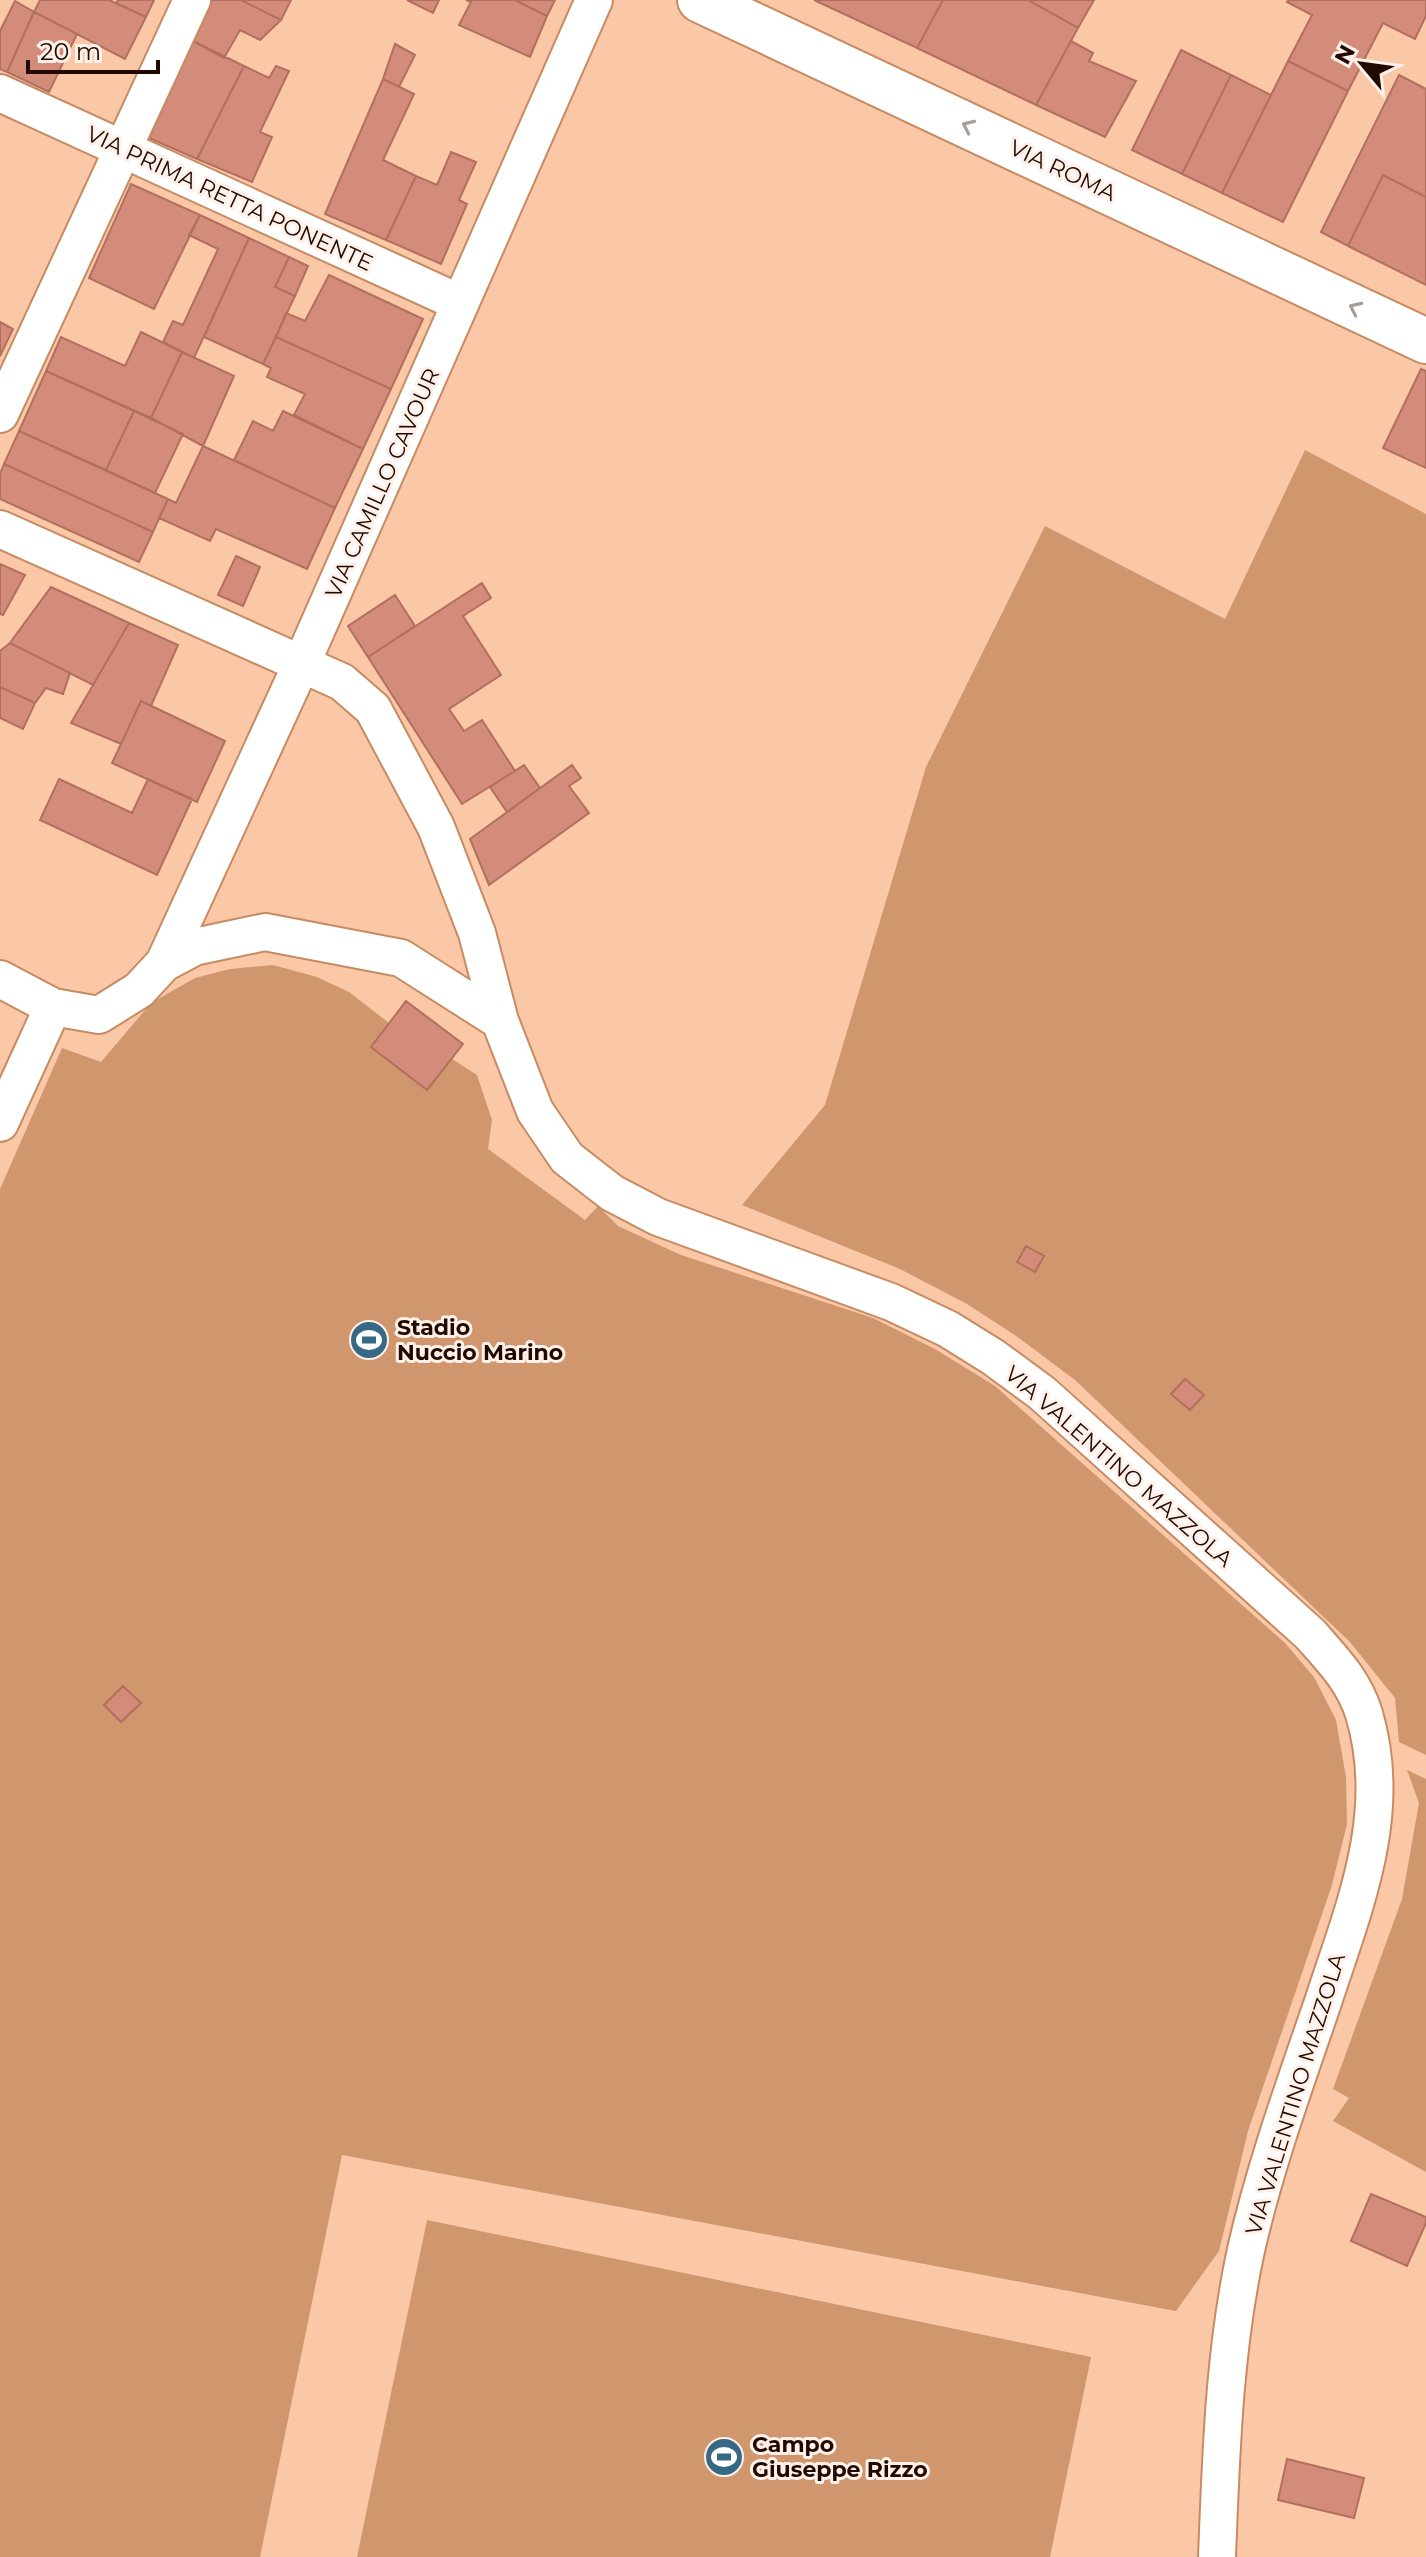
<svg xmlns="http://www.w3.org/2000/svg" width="1426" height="2557" viewBox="0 0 1426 2557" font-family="Montserrat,sans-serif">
  <rect width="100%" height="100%" fill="#fac8a6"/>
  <path fill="#d0966e" d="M1305,450L1426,514V1755L1399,1742L1395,1698L1350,1642L1075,1380L1019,1338L967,1304L900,1269L742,1205L825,1105L926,767L1045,526L1225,619Z
    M273,965L317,977L349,992L389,1023L406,1001L463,1044L452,1059L477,1075L492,1120L488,1149L585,1220L598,1206L618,1226L681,1255L873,1318L935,1349L995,1386L1285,1643L1314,1677L1336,1720L1346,1777L1347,1824L1332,1885L1248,2131L1219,2251L1176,2311L342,2155L260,2557H0V1189L62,1048L101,1062L151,1003L195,978L230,969Z
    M1407,1770L1426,1779V2172L1333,2121L1349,2098L1333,2089L1402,1899L1419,1803Z
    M427,2220L1091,2357L1050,2557H357Z"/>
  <path fill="#d28c79" stroke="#b36f5e" stroke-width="2" d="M40,0H109L146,17L125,59L34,12Z
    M118,0H154L146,17L116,3Z
    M212,0H241L281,20L260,40L240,30L224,58L193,41Z
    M241,0H291L281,20Z
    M407,0H439L433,13Z
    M466,0H515L547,16L530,57L459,25L471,2Z
    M515,0H555L547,16Z
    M814,0H943L917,48Z
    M943,0H1028L1078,28L1036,105L917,48Z
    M1028,0H1094L1078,28Z
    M1289,0H1426V16L1415,39L1383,23L1348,91L1288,61L1312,15L1287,2Z
    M15,1L34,12L7,72L0,69V31Z
    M34,12L77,34L49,92L7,72Z
    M193,41L244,66L197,159L149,138Z
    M1071,41L1093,53L1089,61L1136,81L1105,137L1036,105Z
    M395,44L415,55L399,87L383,79Z
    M1181,50L1231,75L1182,174L1132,150Z
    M1288,61L1348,91L1283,222L1222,193Z
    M244,66L269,78L276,66L289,71L260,132L272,137L252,182L197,159Z
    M1231,75L1271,95L1222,193L1182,174Z
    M1399,75L1426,89V197L1383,175L1348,246L1321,232Z
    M383,79L414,94L383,160L416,176L386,240L325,214Z
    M451,152L476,162L459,200L467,204L441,264L386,240L416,176L437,185Z
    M1383,175L1426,197V285L1348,246Z
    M131,184L200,215L154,309L89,278Z
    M200,215L249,238L194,358L163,342L173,321L183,325L218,249L189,235Z
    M249,238L289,257L275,287L295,296L263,364L204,337Z
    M289,257L308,266L295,296L275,287Z
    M329,275L423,319L391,389L276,337L286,313L305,321Z
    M0,322L13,329L0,356Z
    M141,332L182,352L151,418L46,371L61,337L125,366Z
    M276,337L391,389L363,449L294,415L305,394L267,377L271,368L263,364Z
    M182,352L234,376L203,446L151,418Z
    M1421,369L1426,371V468L1383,448Z
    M46,371L134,411L106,470L19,431Z
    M134,411L183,434L155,493L106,470Z
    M283,411L363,449L335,508L234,460L253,421L273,431Z
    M19,431L168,499L153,532L4,464Z
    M203,446L335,508L307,569L216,529L210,541L159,518L168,499L176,503Z
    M4,464L153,532L139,562L0,499V474Z
    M236,556L260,567L243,606L218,595Z
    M0,564L25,575L3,615L0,614Z
    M482,583L491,598L463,616L501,675L449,709L464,731L482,720L515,771L462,804L368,657Z
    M51,587L129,623L93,685L10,643Z
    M395,595L415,626L368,657L348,626Z
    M129,623L178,645L151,706L141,701L121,744L71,723Z
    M10,643L70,673L63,694L46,688L35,703L0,687V651Z
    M0,687L35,703L23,729L0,718Z
    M141,701L225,741L197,802L112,763Z
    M524,765L540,788L507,812L490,787Z
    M572,765L581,778L569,786L589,813L489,885L470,839Z
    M59,779L132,813L148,779L192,799L157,875L40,820Z
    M406,1001L463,1044L427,1090L371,1047Z
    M1026,1246L1044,1256L1035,1272L1017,1262Z
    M1185,1379L1204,1395L1190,1410L1171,1394Z
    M123,1686L141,1703L121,1722L104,1705Z
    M1371,2194L1426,2217V2223L1407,2266L1351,2241Z
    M1287,2459L1364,2478L1354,2518L1278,2500Z"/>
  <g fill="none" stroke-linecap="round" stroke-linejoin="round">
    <g stroke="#c68b62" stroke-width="40">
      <path id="street" d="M0,93L460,303
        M0,414L192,0
        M0,529L342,682L373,709L436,827L477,933L500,1021L535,1111L567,1158L612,1193L658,1217L891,1302L948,1329L993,1357L1042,1393L1310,1634C1332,1659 1354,1681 1364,1714C1394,1814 1354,1907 1323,2002C1295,2084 1265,2166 1246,2250C1224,2351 1221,2454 1217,2557
        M164,963L301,665L594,0
        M0,979L53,1007L99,1015L139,990L164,963L194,947L265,932L401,958L500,1021
        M0,1123L53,1007"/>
    </g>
    <g stroke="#c68b62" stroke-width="48">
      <path id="secondary" d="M700,0L1426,341"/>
    </g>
    <use href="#street" stroke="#fff" stroke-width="36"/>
    <use href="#secondary" stroke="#fff" stroke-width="44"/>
  </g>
  <defs><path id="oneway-chevron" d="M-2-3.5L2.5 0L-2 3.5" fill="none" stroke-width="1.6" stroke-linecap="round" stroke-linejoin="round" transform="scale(2)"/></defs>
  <g stroke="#a59d99">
    <use href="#oneway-chevron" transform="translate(968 126) rotate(-155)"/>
    <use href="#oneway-chevron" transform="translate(1355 308) rotate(-155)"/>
  </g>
  <defs>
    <g id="stadium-disc" transform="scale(2)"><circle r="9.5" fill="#366986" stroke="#fff1e9"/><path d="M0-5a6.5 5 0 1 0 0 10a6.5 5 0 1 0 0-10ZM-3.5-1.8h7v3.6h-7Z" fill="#fff"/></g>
  </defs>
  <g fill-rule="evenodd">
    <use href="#stadium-disc" x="369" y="1340"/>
    <use href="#stadium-disc" x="724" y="2457"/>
  </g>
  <g text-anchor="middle" stroke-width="6" stroke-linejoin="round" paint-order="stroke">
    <g font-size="22" fill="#1f0900" stroke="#fff1e9">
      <text transform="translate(1063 170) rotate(25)" y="8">VIA ROMA</text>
      <text transform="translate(230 198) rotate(25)" y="8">VIA PRIMA RETTA PONENTE</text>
      <text transform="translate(382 483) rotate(-66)" y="8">VIA CAMILLO CAVOUR</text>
      <text transform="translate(1119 1466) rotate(41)" y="8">VIA VALENTINO MAZZOLA</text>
      <text transform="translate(1295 2094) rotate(-73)" y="8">VIA VALENTINO MAZZOLA</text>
    </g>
    <g font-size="22" font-weight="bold" fill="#1f0900" stroke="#fff1e9" text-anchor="start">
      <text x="397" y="1335">Stadio<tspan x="397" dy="25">Nuccio Marino</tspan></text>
      <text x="752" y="2452">Campo<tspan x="752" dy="25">Giuseppe Rizzo</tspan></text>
    </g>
  </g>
  <g transform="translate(1362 64) rotate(299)" stroke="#fff1e9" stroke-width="6" paint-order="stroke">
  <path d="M0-6L14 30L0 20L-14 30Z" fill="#1f0900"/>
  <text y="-12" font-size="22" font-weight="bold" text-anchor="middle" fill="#1f0900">N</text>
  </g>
  <path d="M28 60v12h130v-12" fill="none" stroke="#1f0900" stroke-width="4"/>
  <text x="40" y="60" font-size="24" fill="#1f0900" stroke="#fff1e9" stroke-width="6" paint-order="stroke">20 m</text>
</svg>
